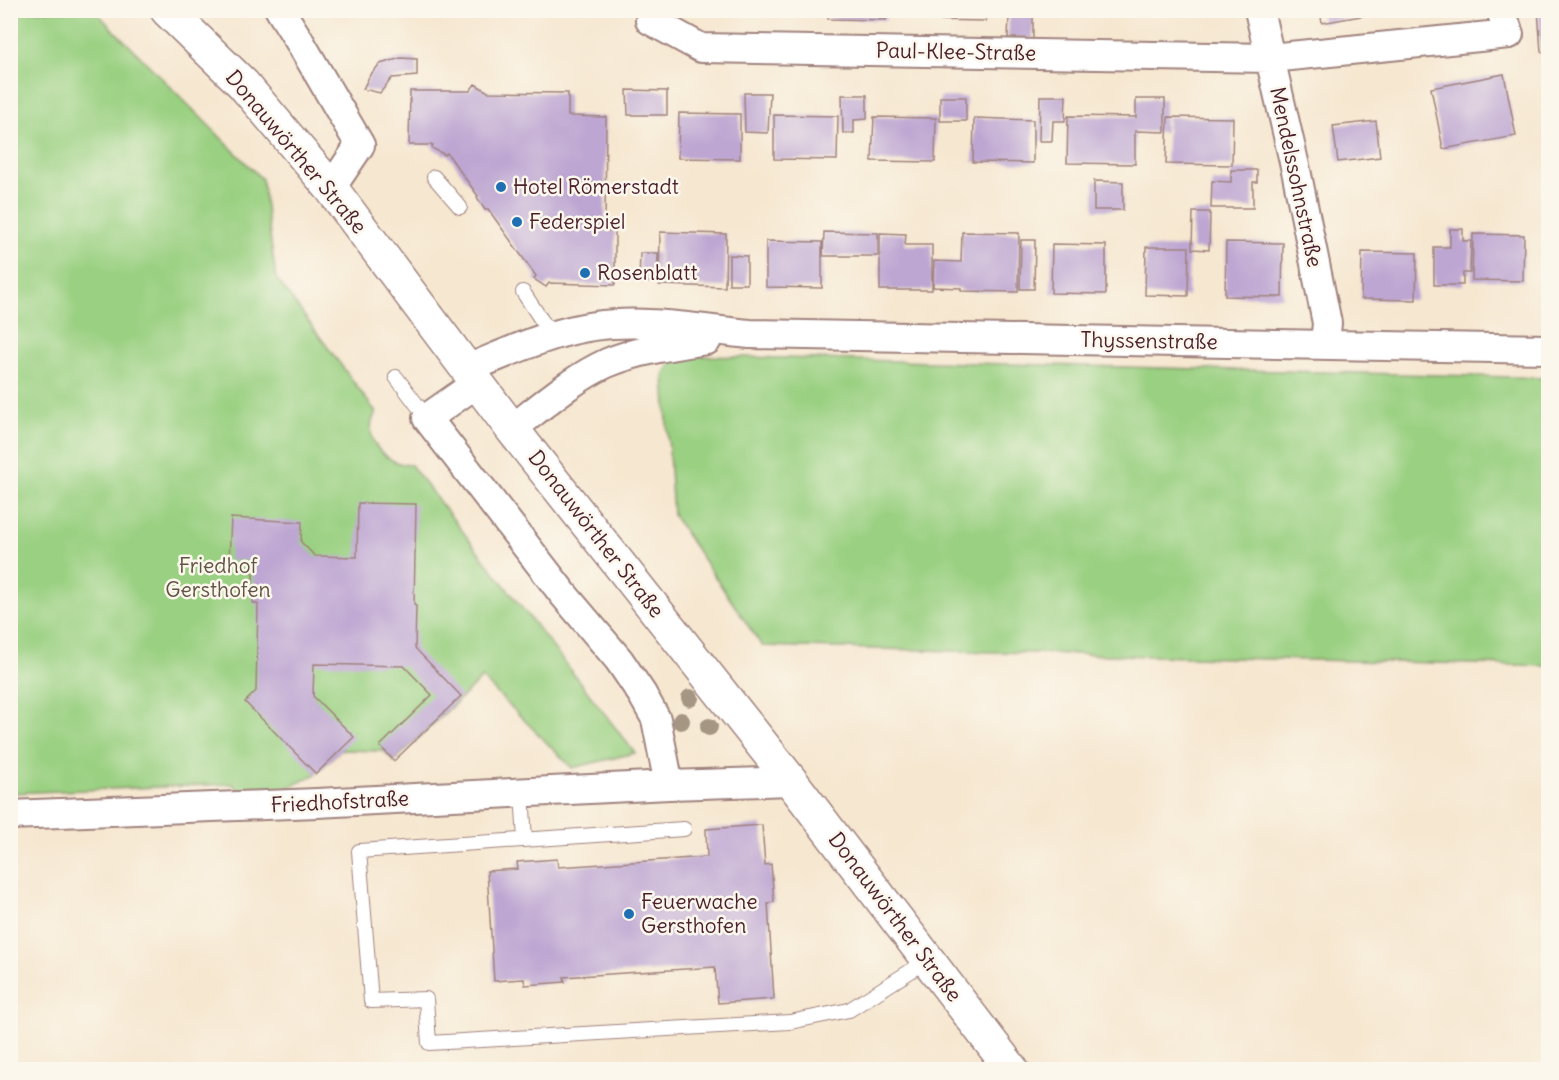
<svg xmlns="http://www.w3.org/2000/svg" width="1559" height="1080" viewBox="0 0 1559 1080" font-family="Delius,sans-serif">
  <rect width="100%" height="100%" fill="#fbf7ec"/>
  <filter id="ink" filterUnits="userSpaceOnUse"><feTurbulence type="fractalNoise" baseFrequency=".0167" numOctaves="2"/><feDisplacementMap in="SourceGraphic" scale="12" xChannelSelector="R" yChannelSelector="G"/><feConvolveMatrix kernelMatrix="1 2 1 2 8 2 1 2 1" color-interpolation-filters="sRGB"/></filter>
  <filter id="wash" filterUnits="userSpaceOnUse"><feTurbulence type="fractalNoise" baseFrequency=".008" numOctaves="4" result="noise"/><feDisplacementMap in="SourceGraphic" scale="24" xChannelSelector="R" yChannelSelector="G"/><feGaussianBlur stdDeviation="1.35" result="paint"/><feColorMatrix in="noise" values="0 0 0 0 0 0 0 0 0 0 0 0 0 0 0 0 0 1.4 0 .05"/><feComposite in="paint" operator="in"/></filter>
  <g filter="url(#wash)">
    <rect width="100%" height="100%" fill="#f6e7d0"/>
    <path fill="#9ad081" stroke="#727856" stroke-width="1.5" d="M10,11H95L262,179L276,278L376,412C361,439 384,464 411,465L635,753L572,768L482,678L394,761L384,751L340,750L316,774L274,795H243L233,784L11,793Z
      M703,356L1548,378V666L762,646L673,515L664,376L674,358Z"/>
    <g id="blocks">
      <path fill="#bda6d2" d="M763,10H886V20L828,19V14L763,15Z
        M895,10H925V15H895Z
        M928,10H986V21L928,20Z
        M993,10H1033V39L1008,38L1009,16H992Z
        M1320,10H1383V12L1322,23Z
        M1538,10H1548V51L1541,52Z
        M401,58L417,59V76L392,78L380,93L363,89L370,75L380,64Z
        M1504,74L1516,136L1443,149L1431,88Z
        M475,84L488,92L568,93V116L606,117L605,231H615V285L549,283L546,287L534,279L536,276L488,209L485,210L477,197L478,196L447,153L445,155L432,148L433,145H409L410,91H470Z
        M627,90L667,91V115H628Z
        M744,93H770L768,133L745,132Z
        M842,95H867V119L854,120V133H843Z
        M1040,96H1066L1065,121H1053L1052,141H1039Z
        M940,97H966V121H940Z
        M1136,99H1165V132L1135,131V164L1067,163L1068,116L1136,117Z
        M679,113L740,114V159L678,158Z
        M774,115L838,116L837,160L774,159Z
        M874,117L936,118L935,162L872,161Z
        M1168,117L1233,118L1232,165L1166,164Z
        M974,118L1033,120V163L973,162Z
        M1376,121L1380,157L1338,162L1333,126Z
        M1231,170H1257V182H1253V208H1211L1212,181L1231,182Z
        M1094,181L1123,182V210H1094Z
        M1193,212H1210L1209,250L1192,249Z
        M1545,217H1548V253H1544Z
        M1450,229H1463V241H1471L1470,273H1463V285H1434V247H1450Z
        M660,232L726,234L725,287L659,285Z
        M824,232L878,233V256H823Z
        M962,232L1019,233L1018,292L961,291V288L933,287L934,261L961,262Z
        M880,233L906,234L905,245H932V290H880Z
        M1473,234L1524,235L1523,281L1472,280Z
        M1021,240H1035L1034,289H1020Z
        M766,241L822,242V288L766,287Z
        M1226,242L1283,243L1282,297L1225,296Z
        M1052,244L1106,245V294L1051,293Z
        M1146,247H1189L1188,296L1145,295Z
        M1362,252L1417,253L1416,300L1361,299Z
        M640,253H658L657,282H639Z
        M729,255L747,256V284H729Z
        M358,503L416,504L414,605L416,606L415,648L461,696L394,761L380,746L432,695L404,666L314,664L313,696L354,737L316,774L245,702L256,691L258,604L253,603V561L229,560L231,518L302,522L301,542L315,556L357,557Z
        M762,825L765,865L771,864L774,902L768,903L774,999L718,1003L715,967L564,977L565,982L525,985L524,979L494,981L487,871L518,869L517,862L557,859L558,867L707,857L706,829Z"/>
    </g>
  </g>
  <g filter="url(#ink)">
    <use href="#blocks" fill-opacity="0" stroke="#a0837e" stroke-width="1.5"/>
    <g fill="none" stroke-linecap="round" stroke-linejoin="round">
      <g stroke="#a0837e" stroke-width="16">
        <path id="lane" d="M434,177L460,207
          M523,292L552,336
          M396,377L427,418
          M522,793L525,840
          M684,829L359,851L371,1001L426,999L429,1043L790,1022L849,1010L928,960"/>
      </g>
      <g stroke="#a0837e" stroke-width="32">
        <path id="street" d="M280,10L300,42L360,145L331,188
          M1259,10L1297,175L1327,323L1325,344
          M650,20L701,48L1270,58L1509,34L1501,10
          M467,369C507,353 550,332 594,326C646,319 698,329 750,334L1548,349
          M477,383L427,418L564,595L619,660L642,694L656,719L669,785
          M512,429C542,406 572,379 607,363C638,350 674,345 707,340
          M10,815L317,803L669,785L791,781"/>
      </g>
      <g stroke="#a0837e" stroke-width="36">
        <path id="secondary" d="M167,10L243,84L331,188L512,429L791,781L1012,1070"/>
      </g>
      <use href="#lane" stroke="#fff" stroke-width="14"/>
      <use href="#street" stroke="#fff" stroke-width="28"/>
      <use href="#secondary" stroke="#fff" stroke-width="33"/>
    </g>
    <g fill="#a59684">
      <circle cx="690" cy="698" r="9"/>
      <circle cx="681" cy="721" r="9"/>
      <circle cx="709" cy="727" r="9"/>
    </g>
  </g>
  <g fill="#1f6fb2" stroke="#fbf7ec" stroke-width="2">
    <circle cx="501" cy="187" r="6"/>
    <circle cx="517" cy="222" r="6"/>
    <circle cx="585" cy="273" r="6"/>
    <circle cx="629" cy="914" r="6"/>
  </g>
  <g text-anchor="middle" stroke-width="5" stroke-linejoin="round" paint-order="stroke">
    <g font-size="21" fill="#4a1f2b" stroke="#fbf7ec">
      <text transform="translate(956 52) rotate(1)" y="7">Paul-Klee-Straße</text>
      <text transform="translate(296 152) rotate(50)" y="7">Donauwörther Straße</text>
      <text transform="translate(1296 177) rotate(78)" y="7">Mendelssohnstraße</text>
      <text transform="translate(1149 341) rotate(1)" y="7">Thyssenstraße</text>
      <text transform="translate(596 534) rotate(52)" y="7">Donauwörther Straße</text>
      <text transform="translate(340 802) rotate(-3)" y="7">Friedhofstraße</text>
      <text transform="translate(895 917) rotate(53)" y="7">Donauwörther Straße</text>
    </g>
    <g font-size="21" fill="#4a1f2b" stroke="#fbf7ec" text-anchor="start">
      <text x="513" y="194">Hotel Römerstadt</text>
      <text x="529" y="229">Federspiel</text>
      <text x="597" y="280">Rosenblatt</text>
      <text x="641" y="909">Feuerwache<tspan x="641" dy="24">Gersthofen</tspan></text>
    </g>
    <g font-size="21" fill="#625445" stroke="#fbf7ec">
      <text x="218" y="573">Friedhof<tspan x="218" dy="24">Gersthofen</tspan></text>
    </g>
  </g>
  <rect width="1559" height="1080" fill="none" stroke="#fbf7ec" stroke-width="36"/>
</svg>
